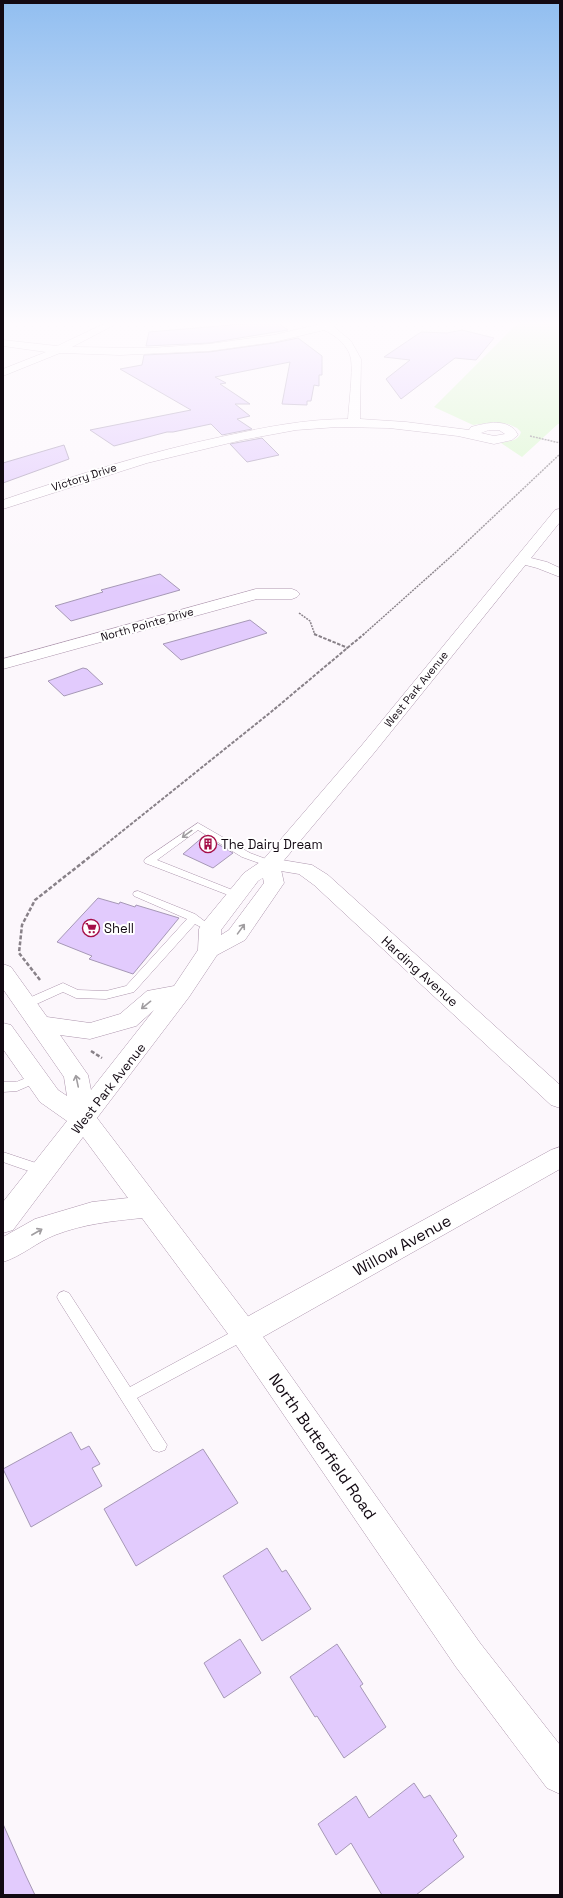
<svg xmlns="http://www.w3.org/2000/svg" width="563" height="1898" viewBox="0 0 563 1898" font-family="'Space Grotesk',sans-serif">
  <rect width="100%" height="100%" fill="#fcf7fc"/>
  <path fill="#d6f8c8" d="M518,323H560V424H558L522,457L501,443C509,441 519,441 521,432L517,428L508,424L495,422L473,425L434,407Z"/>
  <path fill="#e2cbfd" stroke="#a698b6" d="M255,323H278L288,330L209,343L146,346L149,332Z
    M462,330L494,338L476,360L455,358L401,399L386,379L410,360L384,357L421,332L447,333Z
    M298,338L322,356V375H319V386L314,385L311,401H307V405L282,404L290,362L215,377L226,383L220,384L250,404H235L250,416L237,419L252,429L222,435L211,424L173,432H167L114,446L90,430L191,410L120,369L142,365L144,355L209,352L274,343Z
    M262,438L279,455L247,462L230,444Z
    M64,445L69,459L3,483V463Z
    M160,574L180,590L71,621L55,606L103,592L101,590Z
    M250,620L267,633L181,660L163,644Z
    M83,668L87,669L103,684L64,696L48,681Z
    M204,836L233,853L213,868L183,854Z
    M98,898L119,904L120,902L135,907L136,905L179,918L133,974L89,959L92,956L57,942Z
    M71,1432L81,1450L89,1446L100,1464L92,1468L102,1486L31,1527L3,1469Z
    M203,1449L238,1503L136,1566L104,1509Z
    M267,1548L282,1572L286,1570L311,1609L262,1641L223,1576Z
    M240,1639L261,1673L224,1698L204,1663Z
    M337,1644L363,1684L360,1686L386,1727L344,1758L317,1716L315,1717L290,1677Z
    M414,1783L424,1798L430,1795L457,1836L453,1840L464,1857L416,1895H382L351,1843L336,1855L318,1824L356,1796L369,1818Z
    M3,1824L26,1876L35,1895H3Z"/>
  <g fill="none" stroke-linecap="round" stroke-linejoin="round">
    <g stroke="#ad95ad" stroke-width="1">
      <path id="service" d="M198,823L250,853L274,862L275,864L270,867L242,857L198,830L157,860L240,893L241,895L236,898L145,863L144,861L145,859Z
        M138,891L195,914L215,929L210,932L195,924L134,992L106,999L76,998L63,992L30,1007H22L20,1004L22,1001L63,983L78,990L106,991L126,986L187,919L134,896L133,894L134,892Z
        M36,1074L40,1075L42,1078L40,1081L17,1091L3,1092V1082H16Z
        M3,1152L48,1167L50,1171L48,1175L43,1176L3,1162Z
        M64,1291L69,1293L130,1387L239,1328L244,1327L249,1328L251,1333L249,1338L137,1398L167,1445L165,1450L159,1452L153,1450L59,1301L57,1297L59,1293Z"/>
    </g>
    <g stroke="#ad95ad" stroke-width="1">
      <path id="minor" d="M106,323H118L72,347L150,348L209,344L274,335L324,323H338L333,326L351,341L361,359L360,419L406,422L469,430L471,427C486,423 509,417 518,435L512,440L494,444L458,436L389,428L337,427L296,430L242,440L147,463L3,509V500C76,475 149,452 225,436C266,427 306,419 348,419C349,403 353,374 351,359C349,346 335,335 324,330L274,342L209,351L120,355L60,353L3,376V369L46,352L3,346V340L57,346ZM489,430H499L505,434L494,436L481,433Z
        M523,556L547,562L560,568V577L537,568L518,563L516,560L518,557Z
        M256,589H292L297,591L300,594L297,597L292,599H257L3,669V659Z
        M270,858L312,865L328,875L560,1085V1108L551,1105L314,885L299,874L263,868L260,864L263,860Z
        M560,1147V1169L254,1342L244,1346L234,1342L229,1333L234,1324L551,1150Z"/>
    </g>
    <g stroke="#ad95ad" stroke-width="1">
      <path id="secondary" d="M560,509V522L374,753L280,865L284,883L245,940L217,955L189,997L97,1118L254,1324L480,1643L560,1745V1794L547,1788L456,1667L234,1342L142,1218C112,1221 83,1224 55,1235C37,1242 22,1256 3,1262V1237L35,1219L45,1216L92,1202L128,1198L83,1137L13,1230L3,1233V1202L67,1121L40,1102L3,1049V1023L11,1025L58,1090L67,1096L64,1077L3,989V964L11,967L47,1017L90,1023L120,1014L147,991L174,986L198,950L199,929L202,924L244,873L263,860L362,745L555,510ZM263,878L264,883L229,930L221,935V930L258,881ZM154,1010L91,1090L88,1075L60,1035L90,1039L136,1026Z"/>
    </g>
    <path stroke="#888188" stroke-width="1.5" stroke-dasharray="2 1" stroke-linecap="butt" d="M530,436L560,443
      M299,613L310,621L315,635
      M363,635L456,552L560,454"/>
    <path stroke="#888188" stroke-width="2" stroke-dasharray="3.5 1.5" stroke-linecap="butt" d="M314,634L348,648
      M95,853L271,712L364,634"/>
    <path stroke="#888188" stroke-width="2.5" stroke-dasharray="4 2" stroke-linecap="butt" d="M40,980L19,953L22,925L35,900L96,852
      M91,1051L102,1058"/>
    <use href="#service" fill="#fff" fill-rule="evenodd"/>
    <use href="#minor" fill="#fff" fill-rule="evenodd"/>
    <use href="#secondary" fill="#fff" fill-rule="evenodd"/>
  </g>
  <defs><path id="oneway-shaft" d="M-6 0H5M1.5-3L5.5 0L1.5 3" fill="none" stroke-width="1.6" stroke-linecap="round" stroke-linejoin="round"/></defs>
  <g stroke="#a09da0">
    <use href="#oneway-shaft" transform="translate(187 834) rotate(144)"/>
    <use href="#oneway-shaft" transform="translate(241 929) rotate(-54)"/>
    <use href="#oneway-shaft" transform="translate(146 1005) rotate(141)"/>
    <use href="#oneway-shaft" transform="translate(77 1081) rotate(-102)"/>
    <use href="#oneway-shaft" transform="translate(37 1232) rotate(-30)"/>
  </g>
  <linearGradient id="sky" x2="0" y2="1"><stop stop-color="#91bef0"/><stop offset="0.55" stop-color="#fefbfe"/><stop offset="1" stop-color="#fefbfe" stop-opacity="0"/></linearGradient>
  <rect width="563" height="588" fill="url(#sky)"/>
  <defs>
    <g id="building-ring" transform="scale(0.9)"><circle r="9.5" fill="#fff" stroke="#a50f48" stroke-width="1.5"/><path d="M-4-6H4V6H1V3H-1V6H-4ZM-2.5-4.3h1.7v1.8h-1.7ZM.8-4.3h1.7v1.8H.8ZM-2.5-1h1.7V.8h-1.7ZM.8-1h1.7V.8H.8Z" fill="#a50f48"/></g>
    <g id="supermarket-ring" transform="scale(0.9)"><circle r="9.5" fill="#fff" stroke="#a50f48" stroke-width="1.5"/><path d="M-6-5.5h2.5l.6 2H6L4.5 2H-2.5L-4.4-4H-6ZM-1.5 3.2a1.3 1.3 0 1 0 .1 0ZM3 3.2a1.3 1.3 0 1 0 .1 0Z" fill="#a50f48"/></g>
  </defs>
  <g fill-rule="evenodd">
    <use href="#building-ring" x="208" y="844"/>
    <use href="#supermarket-ring" x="91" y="928"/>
  </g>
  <g text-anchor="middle" stroke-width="4" stroke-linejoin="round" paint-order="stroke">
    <g font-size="11" fill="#120912" stroke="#fff">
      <text transform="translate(84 477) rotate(-18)" y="4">Victory Drive</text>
      <text transform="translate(147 624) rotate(-16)" y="4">North Pointe Drive</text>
      <text transform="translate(416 689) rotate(-51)" y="4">West Park Avenue</text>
    </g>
    <g font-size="13" fill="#120912" stroke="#fff" text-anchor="start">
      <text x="221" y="849">The Dairy Dream</text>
      <text x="104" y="933">Shell</text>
    </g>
    <g font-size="13" fill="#120912" stroke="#fff">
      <text transform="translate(420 971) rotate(42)" y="5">Harding Avenue</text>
      <text transform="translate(108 1088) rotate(-52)" y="5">West Park Avenue</text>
    </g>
    <g font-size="16" fill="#120912" stroke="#fff">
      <text transform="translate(402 1245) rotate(-29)" y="6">Willow Avenue</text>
      <text transform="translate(323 1446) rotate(55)" y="6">North Butterfield Road</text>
    </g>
  </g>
  <rect width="563" height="1898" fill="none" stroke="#120912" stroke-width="8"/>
</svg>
